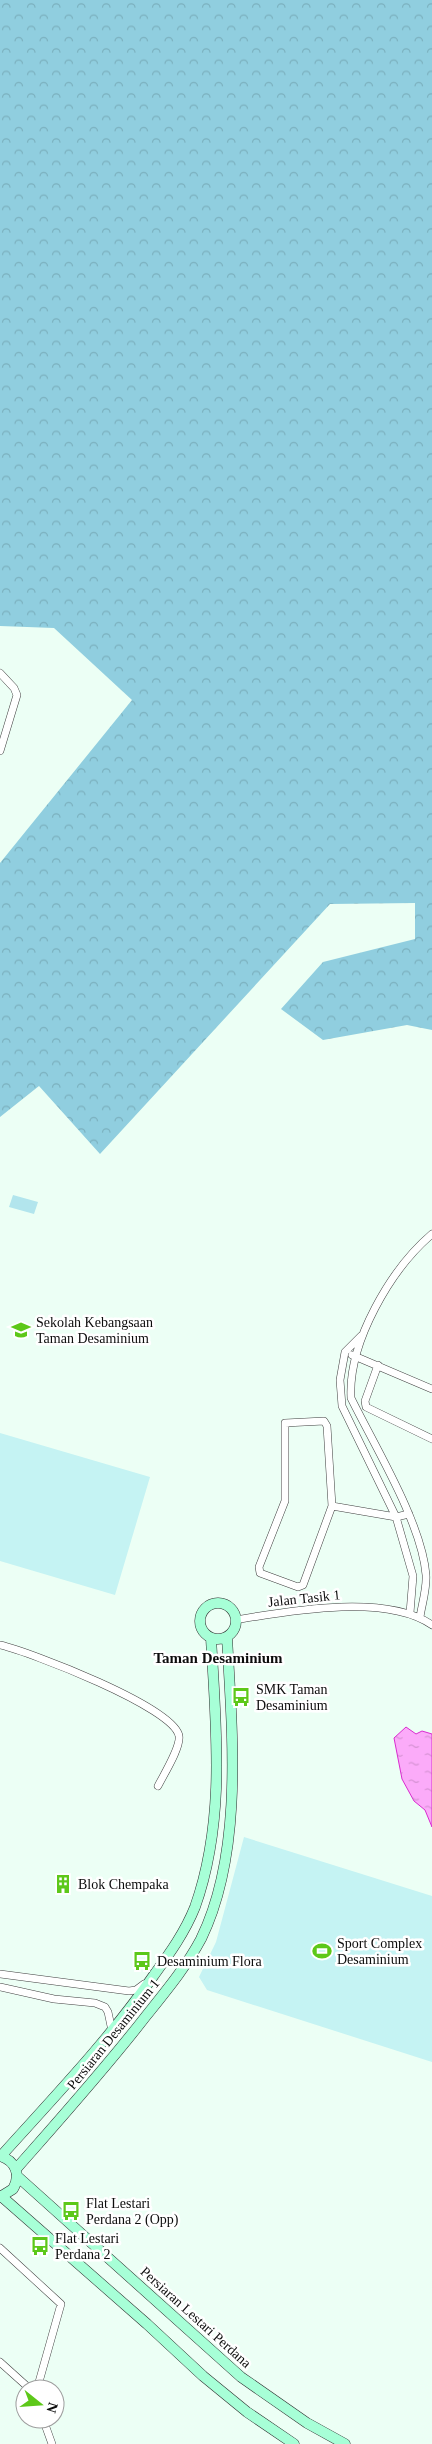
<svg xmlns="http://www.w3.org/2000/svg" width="432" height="2444" viewBox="0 0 432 2444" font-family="'Times New Roman',serif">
  <defs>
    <pattern id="forest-crowns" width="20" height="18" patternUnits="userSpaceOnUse" patternTransform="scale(1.25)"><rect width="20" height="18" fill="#90cedf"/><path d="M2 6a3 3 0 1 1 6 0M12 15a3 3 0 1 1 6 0" fill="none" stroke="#7bb0be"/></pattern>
    <pattern id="water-ripples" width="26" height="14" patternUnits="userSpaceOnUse" patternTransform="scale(1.25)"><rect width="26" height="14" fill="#fbabf9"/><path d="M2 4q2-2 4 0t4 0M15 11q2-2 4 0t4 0" fill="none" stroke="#d692d4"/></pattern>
  </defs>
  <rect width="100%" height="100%" fill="#ecfff5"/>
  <path fill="#b2e5ed" d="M13,1195L38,1202L34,1214L9,1207Z"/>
  <path fill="url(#forest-crowns)" d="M0,0H432V1030L407,1025L323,1040L281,1009L323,962L415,939V903L330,904L100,1154L39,1086L0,1117V863L132,700L54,628L0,626Z"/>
  <path fill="#c5f3f3" d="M0,1433L150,1477L115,1595L0,1561Z
    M244,1837L432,1896V2062L207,1990L199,1977L216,1942Z"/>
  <path fill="url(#water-ripples)" stroke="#d92ccf" d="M406,1727L416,1734L422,1731L432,1734V1827L425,1810L414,1801L402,1779L394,1738Z"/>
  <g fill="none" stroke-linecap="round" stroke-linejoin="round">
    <g stroke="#3f3f3f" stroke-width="8">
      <path id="street" d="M0,673L14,688L17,695L0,751
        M361,1336L345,1352L340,1380L342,1406L396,1517L413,1576L410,1613
        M352,1355L432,1389
        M378,1365L365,1401L366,1407L432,1439
        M324,1421L327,1426L332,1506L303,1585L298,1587L260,1573L259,1567L285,1501V1423Z
        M332,1506L396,1517L409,1514
        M420,1617C422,1604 427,1588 426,1575C422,1523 374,1445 351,1398C348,1342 391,1269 432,1234
        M235,1620C289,1611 386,1593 432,1625
        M0,1645C30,1652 174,1707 179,1736C181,1747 164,1774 158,1786
        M0,1974L129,1991L136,1990L144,1984
        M0,1987L54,1999L95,2003L105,2007L108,2012L112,2031
        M0,2248L61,2304L37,2389
        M0,2362L30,2389
        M43,2419L52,2444"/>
    </g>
    <g stroke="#2e2e2e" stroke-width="11">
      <path id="secondary" d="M200 1621a18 18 0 1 1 36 0a18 18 0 1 1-36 0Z
        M0,2156C16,2161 21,2175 13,2189L0,2197
        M1,2156C54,2097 109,2040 154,1975C170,1953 185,1932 195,1907C226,1820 216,1727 211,1638
        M16,2169C60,2119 105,2069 146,2016C166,1991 186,1967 201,1939C244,1851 232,1731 227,1637
        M17,2176L241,2377L307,2423L345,2444
        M1,2196L147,2324L203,2376L247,2412L294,2444"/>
    </g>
    <use href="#street" stroke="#fff" stroke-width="7"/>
    <use href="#secondary" stroke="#a7ffd7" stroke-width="10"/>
  </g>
  <defs>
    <g id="school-bare" transform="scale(1.5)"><path d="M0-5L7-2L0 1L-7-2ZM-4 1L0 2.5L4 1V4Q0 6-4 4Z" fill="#5dc819" stroke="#fff" stroke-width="2.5" paint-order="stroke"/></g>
    <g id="bus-bare" transform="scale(1.5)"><path d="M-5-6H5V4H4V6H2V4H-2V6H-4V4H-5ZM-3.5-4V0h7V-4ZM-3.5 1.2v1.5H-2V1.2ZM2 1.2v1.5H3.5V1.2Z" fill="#5dc819" stroke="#fff" stroke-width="2.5" paint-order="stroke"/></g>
    <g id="building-bare" transform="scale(1.5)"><path d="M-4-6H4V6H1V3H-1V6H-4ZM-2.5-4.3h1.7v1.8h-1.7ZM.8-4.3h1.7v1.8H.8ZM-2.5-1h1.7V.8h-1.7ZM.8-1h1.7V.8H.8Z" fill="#5dc819" stroke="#fff" stroke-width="2.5" paint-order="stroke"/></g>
    <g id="stadium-bare" transform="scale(1.5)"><path d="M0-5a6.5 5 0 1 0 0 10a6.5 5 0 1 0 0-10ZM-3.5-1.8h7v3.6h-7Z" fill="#5dc819" stroke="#fff" stroke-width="2.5" paint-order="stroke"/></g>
  </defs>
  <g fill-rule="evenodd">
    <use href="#school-bare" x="21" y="1330"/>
    <use href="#bus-bare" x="241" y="1697"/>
    <use href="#building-bare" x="63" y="1884"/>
    <use href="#stadium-bare" x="322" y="1951"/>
    <use href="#bus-bare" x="142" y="1961"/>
    <use href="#bus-bare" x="71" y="2211"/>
    <use href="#bus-bare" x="40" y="2246"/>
  </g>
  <g text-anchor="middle" stroke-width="5" stroke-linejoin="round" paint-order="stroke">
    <g font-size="14" fill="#0c0c0c" stroke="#fff" text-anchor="start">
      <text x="36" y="1327">Sekolah Kebangsaan<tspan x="36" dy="16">Taman Desaminium</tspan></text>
      <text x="256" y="1694">SMK Taman<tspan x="256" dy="16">Desaminium</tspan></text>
      <text x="78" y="1889">Blok Chempaka</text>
      <text x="337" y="1948">Sport Complex<tspan x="337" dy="16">Desaminium</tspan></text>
      <text x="157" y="1966">Desaminium Flora</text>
      <text x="86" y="2208">Flat Lestari<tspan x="86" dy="16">Perdana 2 (Opp)</tspan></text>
      <text x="55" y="2243">Flat Lestari<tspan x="55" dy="16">Perdana 2</tspan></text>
    </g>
    <g font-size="14" fill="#0c0c0c" stroke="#fff">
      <text transform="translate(304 1598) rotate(-6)" y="5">Jalan Tasik 1</text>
      <text transform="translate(113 2034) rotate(-51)" y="5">Persiaran Desaminium 1</text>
      <text transform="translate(196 2317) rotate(42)" y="5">Persiaran Lestari Perdana</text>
    </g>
    <g font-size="15" font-weight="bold" fill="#0c0c0c" stroke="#fff">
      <text x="218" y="1663">Taman Desaminium</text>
    </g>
  </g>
  <g transform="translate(40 2404) rotate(107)"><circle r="24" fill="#ffffff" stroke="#9e9e9e"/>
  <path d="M0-4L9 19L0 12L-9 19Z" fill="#5dc819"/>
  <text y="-8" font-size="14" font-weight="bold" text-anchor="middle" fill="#0c0c0c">N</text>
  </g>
</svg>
